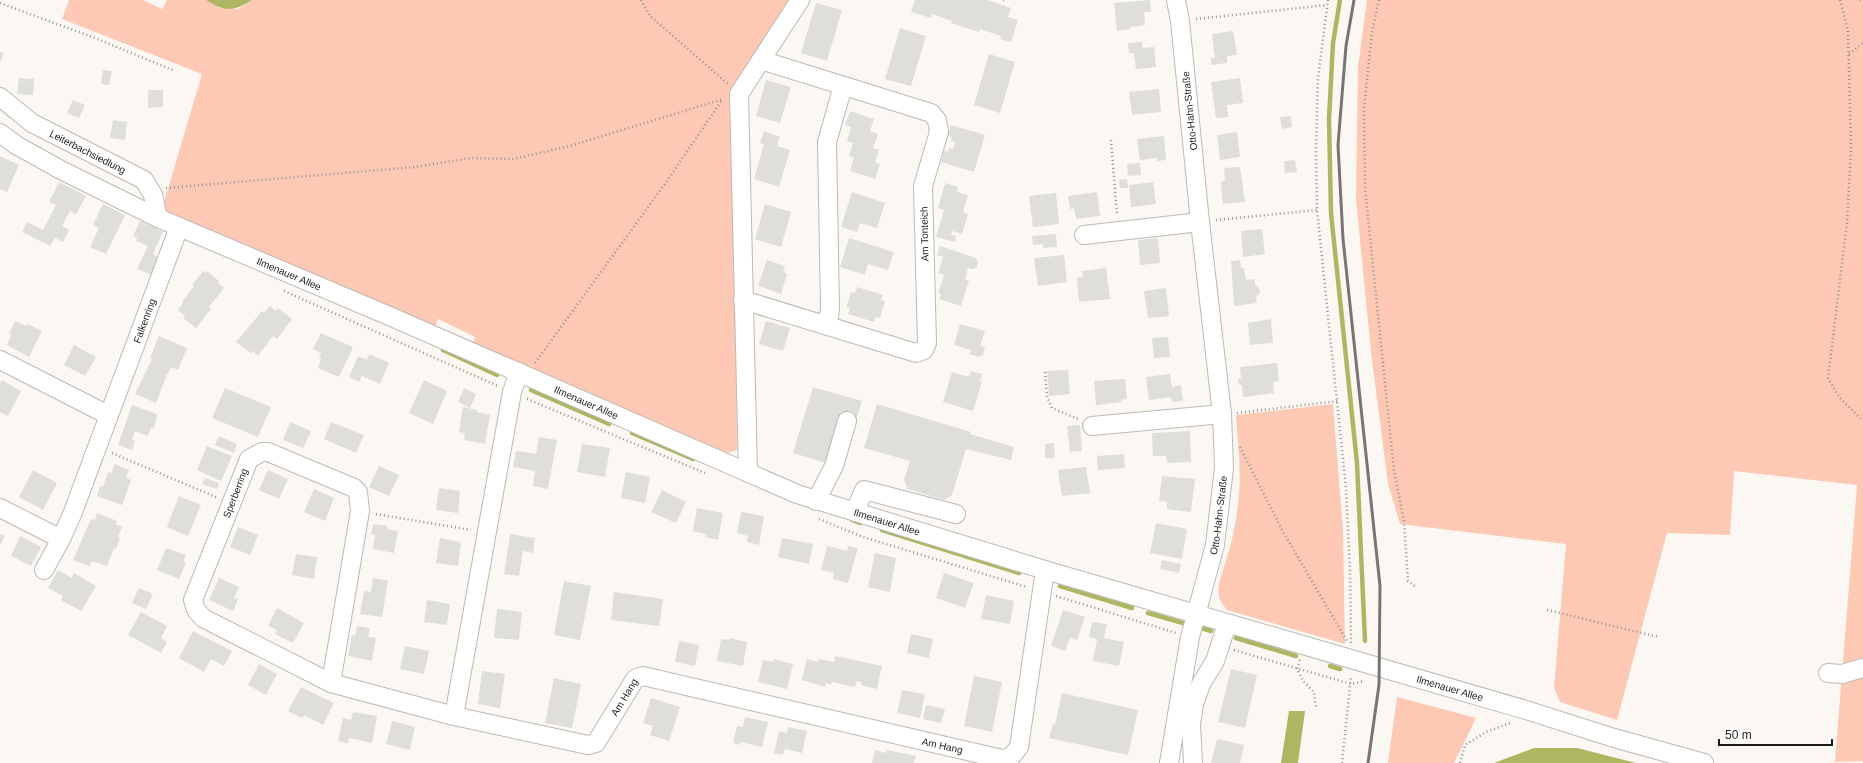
<svg xmlns="http://www.w3.org/2000/svg" width="1863" height="763" viewBox="0 0 1863 763" font-family="Helvetica,sans-serif">
  <rect width="100%" height="100%" fill="#fbf8f3"/>
  <path fill="#fdc8b4" d="M69,0H143L162,9L167,0H206L220,8L238,9L252,0H792L729,92L735,246L737,450L724,454L541,372L472,345L475,337L438,319L435,327L162,209L202,74L62,19Z
    M1367,0H1863V761L1835,762L1857,485L1734,471L1730,535L1667,533L1617,720L1560,702L1554,688L1566,544L1400,524L1388,484L1371,352L1356,199L1358,67Z
    M1333,404L1343,531L1345,644L1227,610C1214,595 1218,587 1223,570C1230,549 1236,527 1238,504C1242,475 1238,444 1236,415Z
    M1397,697L1476,718L1454,763H1388Z"/>
  <path fill="#adb761" d="M206,0H252C233,12 225,12 206,0Z
    M1289,711H1305L1298,763H1281Z
    M1534,748H1577L1636,763H1494Z"/>
  <g fill="none" stroke-linecap="round" stroke-linejoin="round">
    <path stroke="#adb761" stroke-width="4.5" d="M1340,0L1333,43L1329,119L1331,213L1357,463L1365,641
      M443,350L497,375
      M531,390L609,424
      M632,433L693,459
      M852,520L860,523
      M882,530L1019,573
      M1060,586L1132,608
      M1148,613L1190,625
      M1198,627L1211,631
      M1236,638L1296,656
      M1330,666L1340,669"/>
  </g>
  <path fill="#dfded9" d="M915,0H987L1011,8L1008,17L1018,20L1011,42L1000,39L1001,36L980,29L979,32L951,23L952,21L932,14L931,18L911,12Z
    M1150,0L1151,12H1144L1145,25L1130,27V29L1117,31L1114,3Z
    M816,3L842,10L827,61L801,53Z
    M900,28L926,36L911,86L885,79Z
    M1233,31L1237,55L1227,56V63L1211,65V58H1215L1212,34Z
    M1142,42L1143,48L1154,47L1156,67L1136,69L1134,53H1129L1128,43Z
    M0,52L4,53L0,63Z
    M989,54L1015,62L1000,113L974,105Z
    M103,70L112,71L109,85L101,84Z
    M19,78L34,79L33,95L17,94Z
    M1240,78L1243,103L1227,105L1228,117L1216,118L1211,82Z
    M766,80L791,87L780,123L756,116Z
    M1159,89L1161,112L1132,115L1129,92Z
    M148,90H163V107L148,108Z
    M73,100L85,105L79,118L67,113Z
    M850,111L874,119L870,131L878,134L873,148L879,150L875,162L880,164L875,179L850,171L854,157L849,156L853,143L847,141L851,127L845,125Z
    M1291,116L1292,127L1282,129L1280,117Z
    M113,120L127,122L125,140L110,138Z
    M951,125L985,135L974,172L941,162L944,151L948,152L949,148L953,149L955,143L951,141L952,137L948,136Z
    M764,131L780,137L777,146L790,150L779,187L754,179L764,144L760,143Z
    M1237,132L1240,157L1220,160L1217,135Z
    M1164,136L1166,160L1157,161V158L1140,160L1137,139Z
    M0,156L19,165L7,192L0,189Z
    M1295,160L1297,172L1285,173L1284,161Z
    M1140,163L1141,175L1128,176L1127,164Z
    M1240,167L1245,202L1223,204L1221,182L1225,181L1224,168Z
    M1127,179L1128,188H1120L1119,180Z
    M59,182L86,196L76,214L70,211L62,226L69,230L63,242L55,238L50,246L22,232L27,222L43,230L56,205L49,202Z
    M1153,182L1156,204L1131,207L1129,185Z
    M945,183L958,187L957,192L968,195L963,212L968,214L962,234L952,231L951,235L956,236L955,242L936,237L944,210L938,208Z
    M852,192L885,203L877,228L860,223L857,232L841,227Z
    M1097,192L1100,216L1076,219L1074,208L1070,209L1068,196Z
    M1056,193L1059,224L1033,227L1029,196Z
    M103,204L125,215L106,254L90,247L99,228L93,225Z
    M765,204L791,212L781,247L755,239Z
    M140,221L163,232L153,254L159,257L151,275L137,269L148,246L136,241L137,238L133,236Z
    M1262,229L1265,254L1243,257L1241,231Z
    M1056,234L1057,247L1043,248V244L1033,245L1032,236Z
    M849,238L894,252L888,270L868,264L865,275L840,267Z
    M1158,238L1160,263L1140,265L1138,240Z
    M940,246L976,258L978,262L977,267L973,269L968,268L965,279L969,281L961,306L939,299L941,294L938,293L944,275L938,273L943,257L937,255Z
    M1064,255L1067,282L1038,286L1034,258Z
    M767,260L785,266L783,272L787,274L781,294L758,286Z
    M1240,260L1241,268H1244L1246,280L1255,279V285L1259,288L1260,293L1256,297L1257,303L1234,306L1231,261Z
    M1106,268L1110,299L1079,302L1077,278L1083,277L1082,271Z
    M203,271L205,273L207,271L219,281L218,283L224,288L209,307L211,309L196,328L183,318L185,316L178,310L183,303L182,302L194,286L192,285Z
    M857,287L883,295L881,300L885,301L880,318L876,317L874,322L848,314L850,308L847,307V305L851,292L855,293Z
    M1166,288L1169,316L1148,318L1144,291Z
    M270,306L276,311L278,308L292,319L277,339L273,336L258,356L253,351L251,353L236,342L262,311L264,313Z
    M1271,319L1273,343L1250,345L1248,323Z
    M15,321L26,326L28,324L42,331L29,357L7,345L11,335L9,334Z
    M766,321L790,328L783,351L759,344Z
    M960,324L985,331L980,346L985,347L983,355L978,357L969,354L971,350L954,345Z
    M321,333L353,347L339,377L318,368L321,359L319,358L321,353L313,349Z
    M159,336L187,348L178,370L171,367L168,374H167L156,403L135,394L152,359L150,358Z
    M1168,337L1170,357L1154,358L1152,338Z
    M74,345L96,357L85,376L64,365Z
    M369,354L389,363L380,384L362,376L359,382L349,377L358,356L367,360Z
    M1277,363L1279,381L1273,382L1274,393L1243,397L1242,385H1239L1238,379L1241,378L1240,367Z
    M1068,370L1070,394L1049,396L1047,371Z
    M971,371L982,374L980,381L982,382L973,411L943,402L952,372L969,377Z
    M1170,374L1172,387L1181,385L1183,401L1172,402L1171,397L1149,400L1146,377Z
    M1125,379L1127,399L1121,400L1122,402L1096,405L1094,381Z
    M2,380L21,391L8,416L0,412V384Z
    M424,380L447,391L433,424L409,413Z
    M813,387L862,401L856,421L843,417L829,464L793,453Z
    M225,388L271,407L258,437L212,418Z
    M464,388L476,394L470,408L458,402Z
    M877,404L971,432L970,434L1014,447L1011,460L966,449L952,495L944,500L908,489L904,480L910,461L864,448Z
    M132,405L157,414L155,426L153,429L151,428L148,436L135,431L132,440L135,441L132,450L118,445Z
    M463,407L477,410V412L490,415L485,444L464,440L465,433L459,432Z
    M290,422L311,431L303,448L283,440Z
    M331,422L364,435L356,453L324,439Z
    M1080,425L1082,451L1070,452L1067,426Z
    M1190,431L1191,462L1167,463L1166,456H1153L1152,433Z
    M219,436L237,444L234,453L215,445Z
    M539,437L557,440L548,489L533,486L535,471L513,467L516,451L536,454Z
    M1054,443L1055,458H1045V444Z
    M582,444L610,448L605,477L577,472Z
    M207,446L232,456L221,481L197,470Z
    M1124,454L1125,468L1098,470L1097,456Z
    M115,464L129,470L126,478L131,480L122,505L97,496L100,486L103,487L108,472L111,473Z
    M379,466L399,475L389,496L369,487Z
    M1086,467L1090,493L1062,496L1058,470Z
    M33,470L57,483L43,510L19,497Z
    M268,470L288,479L279,499L259,490Z
    M626,472L650,477L645,503L621,498Z
    M1162,476L1195,479L1191,512L1167,509V502L1159,501Z
    M205,478L219,483L217,489L202,484Z
    M439,488L460,491L458,513L436,510Z
    M314,489L334,498L325,521L304,512Z
    M662,490L686,502L676,523L651,512Z
    M179,496L201,505L188,536L167,527Z
    M697,508L723,513L718,540L705,537L706,534L693,531Z
    M741,512L764,516L759,545L747,542L748,536L737,533Z
    M97,513L117,521L116,524L122,527L118,537L120,538L116,549L114,548L107,566L92,561L90,566L73,560L91,519L95,520Z
    M1156,523L1187,529L1182,559L1150,553Z
    M373,524L387,526V529L398,531L394,553L373,549L375,535L371,534Z
    M238,527L258,535L250,555L230,547Z
    M0,534L5,536L0,545Z
    M510,534L535,538L533,553L523,551L519,576L504,574Z
    M20,536L41,547L31,566L11,556Z
    M440,538L461,542L458,566L436,563Z
    M782,538L813,544L809,564L778,557Z
    M827,546L847,551L848,546L858,548L848,583L833,579L834,573L821,570Z
    M166,548L186,555L183,562L186,563L179,579L157,570Z
    M875,553L896,558L890,592L868,587Z
    M296,554L317,557L314,579L292,575Z
    M1162,560L1181,564L1179,573L1160,569Z
    M58,570L72,578L74,573L96,586L81,611L61,600L63,596L48,588Z
    M944,573L974,583L965,608L936,598Z
    M219,578L239,587L234,598L238,599L233,611L209,600Z
    M373,578L388,581L382,617L360,614L364,591L371,592Z
    M564,581L591,586L580,640L554,635Z
    M139,588L153,594L146,609L132,603Z
    M614,592L663,599L659,626L611,620Z
    M986,595L1014,601L1010,624L981,619Z
    M427,600L450,604L447,625L424,622Z
    M277,608L304,623L293,643L275,634L277,630L268,626Z
    M497,609L522,612L519,640L494,638Z
    M1063,610L1085,617L1077,640L1070,638L1065,651L1051,646Z
    M141,612L167,626L161,638L167,642L161,653L128,635Z
    M1092,622L1107,624L1104,638L1124,642L1119,666L1093,661L1097,639L1089,637Z
    M357,626L370,628L368,637L376,638L372,661L348,656L352,635L355,636Z
    M193,631L232,651L224,666L211,659L204,672L179,658Z
    M911,634L933,639L929,658L907,653Z
    M729,638L747,642L743,666L717,661L721,639L729,640Z
    M679,641L699,645L695,666L675,662Z
    M405,646L429,651L424,674L400,669Z
    M835,656L882,666L877,689L861,685V682L857,681L855,687L832,682L831,685L826,683L825,687L802,680L807,659L818,662L819,659L834,662Z
    M774,659L793,664L787,689L758,682L763,660L773,662Z
    M259,664L277,674L266,695L248,685Z
    M1231,669L1257,675L1245,728L1218,722Z
    M482,671L505,674L500,708L478,704Z
    M974,676L1002,682L992,732L964,726Z
    M554,678L581,684L572,728L545,723Z
    M301,687L334,703L323,725L304,715L302,718L288,711Z
    M902,690L925,694L920,718L897,713Z
    M1062,693L1138,710L1128,755L1049,738L1053,724L1055,725Z
    M651,698L680,707L669,741L650,735L653,726L643,723Z
    M926,705L945,709L941,723L923,719Z
    M353,712L377,716L372,743L349,738L348,743L338,741L343,718L351,720Z
    M745,717L768,722L762,747L741,742L740,745L733,743L737,726L743,727Z
    M392,721L415,727L410,750L386,744Z
    M788,727L807,731L802,753L785,749L783,755L774,753L779,731L787,733Z
    M1217,739L1244,745L1240,763H1211Z
    M875,750L886,753L887,750L916,756L914,763H872Z"/>
  <g fill="none" stroke-linecap="round" stroke-linejoin="round">
    <g stroke="#bcb9b5" stroke-width="20">
      <g id="minor">
        <path id="s1" d="M0,97L32,123L144,180L153,195L158,218"/>
        <path id="s2" d="M0,133L16,145L61,170L158,218L387,315L797,494L1045,570L1526,710L1614,738L1704,763"/>
        <path d="M1084,235L1200,222"/>
        <path d="M743,300L916,353L924,350L927,343L923,186L939,132L937,120L931,113L761,60"/>
        <path d="M828,326L830,308L827,142L843,86"/>
        <path d="M0,360L108,415"/>
        <path d="M1092,426L1222,414"/>
        <path d="M748,473L739,94L800,0"/>
        <path d="M816,501L834,466L847,421"/>
        <path d="M0,508L61,539"/>
        <path d="M855,512L864,490L956,514"/>
        <path id="s3" d="M44,570L61,539L73,512L179,227"/>
        <path d="M1828,673L1842,674L1863,668"/>
        <path id="s4" d="M331,683L360,511L358,492L354,488L268,452H262L249,459L193,600L196,610L203,618L331,683L454,716L588,745L596,743L635,679L643,676L1002,759L1011,757L1019,747L1045,570"/>
        <path d="M454,716L512,392L519,372"/>
        <path id="s5" d="M1169,763L1190,637L1215,545L1224,468L1222,414L1200,222L1180,21L1176,0"/>
        <path d="M1193,763L1191,724L1194,704L1201,684L1215,661L1227,624"/>
      </g>
    </g>
    <path stroke="#95938f" stroke-width="2.5" stroke-dasharray="1 3" stroke-linecap="butt" d="M641,0L650,16L728,84
      M1003,0H1005
      M1328,0L1318,78L1316,151L1317,210L1346,488L1350,570L1351,643
      M1379,0L1372,32L1364,109L1365,188L1394,471L1404,521L1408,581L1416,587
      M1840,0L1848,31L1851,148L1847,223L1828,378L1839,397L1863,421
      M1860,0L1863,1
      M0,3L95,38L175,71
      M1196,19L1327,5
      M1849,54L1863,43
      M1111,140L1117,215
      M166,188L415,167L471,158L513,159L570,146L723,99
      M1216,220L1317,210
      M284,291L498,386
      M535,363L667,181L722,100
      M1045,372L1047,396L1052,408L1078,419
      M527,399L705,473
      M1237,413L1338,401
      M1240,447L1282,530L1347,641
      M112,453L218,498
      M376,514L471,530
      M819,519L863,537L1027,587
      M1056,596L1176,633
      M1547,610L1659,637
      M1234,650L1351,684L1364,681
      M1300,660L1297,669L1303,681L1314,692L1316,707
      M1342,763L1351,676
      M1460,763L1465,745L1486,732L1510,723"/>
    <use href="#minor" stroke="#fff" stroke-width="18"/>
    <path stroke="#777572" stroke-width="3" d="M1354,0L1346,46L1338,145L1343,239L1380,586L1379,685L1368,763"/>
  </g>
  <g text-anchor="middle" stroke-width="3" stroke-linejoin="round" paint-order="stroke">
    <g font-size="10" fill="#1e1c1b" stroke="#fff">
      <text transform="translate(1189 111) rotate(-96)" y="4">Otto-Hahn-Straße</text>
      <text dy="4" stroke="none"><textPath href="#s1" startOffset="104">Leiterbachsiedlung</textPath></text>
      <text transform="translate(924 234) rotate(-91)" y="4">Am Tonteich</text>
      <text dy="4" stroke="none"><textPath href="#s2" startOffset="322">Ilmenauer Allee</textPath></text>
      <text dy="4" stroke="none"><textPath href="#s3" startOffset="269">Falkenring</textPath></text>
      <text dy="4" stroke="none"><textPath href="#s2" startOffset="646">Ilmenauer Allee</textPath></text>
      <text transform="translate(235 493) rotate(-69)" y="4">Sperberring</text>
      <text dy="4" stroke="none"><textPath href="#s5" startOffset="253">Otto-Hahn-Straße</textPath></text>
      <text dy="4" stroke="none"><textPath href="#s2" startOffset="970">Ilmenauer Allee</textPath></text>
      <text dy="4" stroke="none"><textPath href="#s2" startOffset="1557">Ilmenauer Allee</textPath></text>
      <text dy="4" stroke="none"><textPath href="#s4" startOffset="956">Am Hang</textPath></text>
      <text dy="4" stroke="none"><textPath href="#s4" startOffset="1293">Am Hang</textPath></text>
    </g>
  </g>
  <path d="M1719 739v6h113v-6" fill="none" stroke="#1e1c1b" stroke-width="2"/>
  <text x="1725" y="739" font-size="12" fill="#1e1c1b" stroke="#ffffff" stroke-width="3" paint-order="stroke">50 m</text>
</svg>
